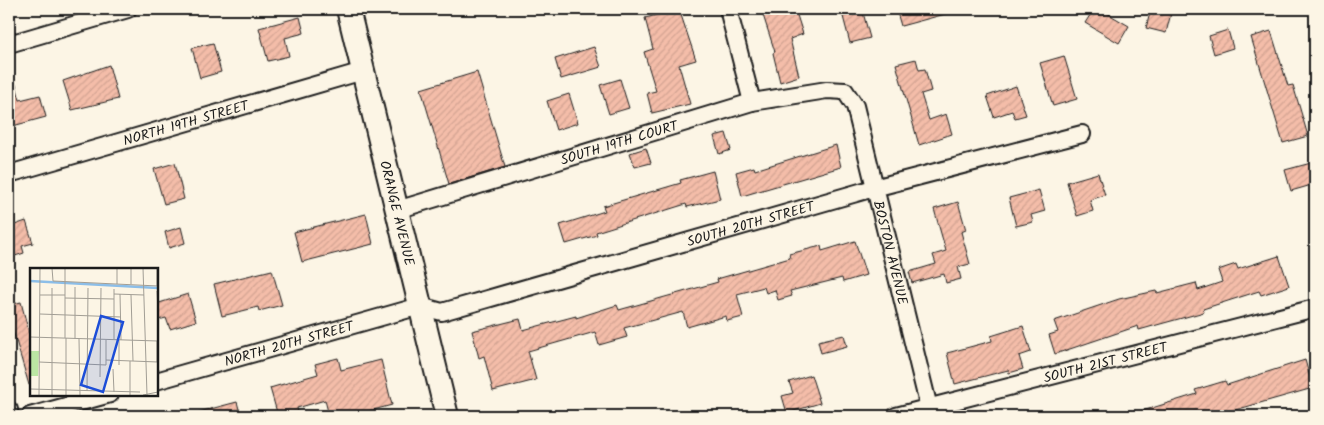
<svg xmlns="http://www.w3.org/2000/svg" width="1324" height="425" viewBox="0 0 1324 425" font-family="Kalam,sans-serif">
  <defs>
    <pattern id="building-hatch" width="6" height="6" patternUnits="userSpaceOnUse" patternTransform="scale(1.25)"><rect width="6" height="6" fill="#f4bda9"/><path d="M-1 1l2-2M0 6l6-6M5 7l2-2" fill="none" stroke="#d1a291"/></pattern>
  </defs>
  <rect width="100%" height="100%" fill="#fcf5e5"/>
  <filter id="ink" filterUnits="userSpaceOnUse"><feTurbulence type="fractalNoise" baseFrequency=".02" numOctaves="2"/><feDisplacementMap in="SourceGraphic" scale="10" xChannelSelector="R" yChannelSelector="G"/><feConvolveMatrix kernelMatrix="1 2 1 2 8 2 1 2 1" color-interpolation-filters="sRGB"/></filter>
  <g filter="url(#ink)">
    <path fill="url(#building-hatch)" stroke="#1c1c1c" d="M656,9H679L696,60L679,65L690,104L652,113L647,93L656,91L644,52L653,49L645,18L657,15Z
      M773,9H795L803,34L790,39L799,76L780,82L773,53L775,52L762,12Z
      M841,9H862L870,38L850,43Z
      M896,9H949V13L901,26Z
      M1094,9H1100L1129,26L1119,43L1085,23Z
      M1151,9H1172L1166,33L1146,28Z
      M300,17L304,33L285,38L289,56L268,61L259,28Z
      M1228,30L1233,48L1214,54L1209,36Z
      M1271,31L1288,86L1293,85L1308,136L1283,143L1251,37Z
      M213,43L221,72L200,78L192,48Z
      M594,47L601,67L561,79L555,59Z
      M1064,56L1077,99L1053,106L1040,63Z
      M916,59L919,70L925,69L931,91L921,94L929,120L946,114L952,134L919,145L896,64Z
      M109,65L118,99L72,110L63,81Z
      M477,72L505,167L449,184L421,89Z
      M9,74H13L20,100L40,95L46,117L9,127Z
      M620,79L629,108L609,114L600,85Z
      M1016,86L1026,115L1015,118L1012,111L994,117L987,96Z
      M569,94L578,123L556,130L547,101Z
      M726,133L731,150L719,154L714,136Z
      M836,145L841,167L742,196L736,172L754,167L755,170Z
      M646,148L651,163L635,167L630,153Z
      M175,163L184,199L164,204L154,169Z
      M1311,163L1315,184L1291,191L1285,170Z
      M713,171L720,199L687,207L686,204L596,232L597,235L566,244L560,225L605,211L603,206L681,183L680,180Z
      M1098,173L1105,195L1090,200L1093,211L1077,216L1067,182Z
      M1039,190L1045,211L1031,215L1033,222L1016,226L1009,198Z
      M958,202L966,230L961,232L970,264L958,267L961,279L946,283L944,274L912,283L909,272L936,264L933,255L946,251L934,209Z
      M366,214L373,244L302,262L294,232Z
      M26,221L33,243L22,246L24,253L9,258V227Z
      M181,227L185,243L169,248L165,232Z
      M855,241L866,275L843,282L842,278L790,291L792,296L778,300L775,290L766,293L764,287L737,294L743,317L727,321L726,316L687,327L683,312L624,328L627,337L599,345L595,332L528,351L536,380L493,391L484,356L479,358L472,331L520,319L523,330L576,316V318L617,305L619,310L718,282L717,279L790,258L789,254L821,246L822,251Z
      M1279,256L1289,286L1261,295L1259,291L1203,309L1204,312L1164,323L1139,330L1138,326L1055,354L1049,335L1058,332L1054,321L1119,299L1156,291L1157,293L1196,283L1198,290L1222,282L1218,270L1236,264L1238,269Z
      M272,270L282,305L259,311L258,307L222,316L214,284Z
      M188,294L196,321L170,329L166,318L158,320L156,304Z
      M21,302L29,333L31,332V385H29L9,317V305Z
      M1023,326L1031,352L1019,356L1023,369L1009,373L1008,370L955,384L947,353L992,341L991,336Z
      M844,335L847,346L821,353L818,341Z
      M338,358L341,370L381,360L392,405L351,416H329L325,400L297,408L299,416H278L270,388L318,374L315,364Z
      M1305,360L1313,388L1214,416H1137L1136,413L1197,394L1195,390L1225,381L1227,385Z
      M811,375L820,403L787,413L782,396L793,393L789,382Z
      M237,402L241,416H199V412Z"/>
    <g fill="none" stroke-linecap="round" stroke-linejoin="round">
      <g stroke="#1c1c1c" stroke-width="20">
        <g id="minor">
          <path d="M728,9L752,102"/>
          <path d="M9,44L128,9"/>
          <path id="s1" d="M9,174L363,71"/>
          <path id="s2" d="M397,210L752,102L827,90L845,91L855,106L931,416"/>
          <path id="s3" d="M156,381L420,306L442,312L874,188L1082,134"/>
          <path d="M9,410L10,416"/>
          <path d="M30,416L110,394"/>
          <path id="s4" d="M896,416L1315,308"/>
        </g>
      </g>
      <g stroke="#1c1c1c" stroke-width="26">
        <g id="secondary">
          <path id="s5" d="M348,9L447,416"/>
        </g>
      </g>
      <use href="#minor" stroke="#fcf5e5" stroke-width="16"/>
      <use href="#secondary" stroke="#fcf5e5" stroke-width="22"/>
    </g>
  </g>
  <g text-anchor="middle" stroke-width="4" stroke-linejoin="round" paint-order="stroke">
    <g font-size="14" fill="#1c1c1c" stroke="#fcf5e5">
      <text dy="5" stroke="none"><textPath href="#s1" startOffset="184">NORTH 19TH STREET</textPath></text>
      <text dy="5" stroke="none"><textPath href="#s2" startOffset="232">SOUTH 19TH COURT</textPath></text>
      <text dy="5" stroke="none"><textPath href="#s5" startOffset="210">ORANGE AVENUE</textPath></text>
      <text dy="5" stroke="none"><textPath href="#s3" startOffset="618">SOUTH 20TH STREET</textPath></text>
      <text dy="5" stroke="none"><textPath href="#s2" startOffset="634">BOSTON AVENUE</textPath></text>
      <text dy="5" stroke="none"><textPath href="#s3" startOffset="138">NORTH 20TH STREET</textPath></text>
      <text dy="5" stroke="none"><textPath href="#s4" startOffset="216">SOUTH 21ST STREET</textPath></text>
    </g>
  </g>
  <g transform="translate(30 268)">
    <rect width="128" height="128" fill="#fcf5e5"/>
    <path d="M0,83H9L8,108H0Z" fill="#bbe6a3"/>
    <path fill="none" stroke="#8cbee8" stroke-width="2.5" d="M0,13L128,20"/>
    <path fill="none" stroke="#a29e95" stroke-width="1" d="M22,0L23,13L128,18M101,0V16M113,0L117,127M127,0V18M87,16V0M22,20V127M127,23L128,43M84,26L114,27M90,26L91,72M10,27H35M101,27L103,93M35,30L84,31M10,46L91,49M0,69L128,73M35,70V0M36,70V127M45,71V19M49,71L50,127M84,71V21M127,73V94M76,92L128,94M100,93V127M9,94L76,97V72M89,97V72M83,101L84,124M70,109L71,20M0,121L110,124M57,123L58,20M9,127L10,0M113,127L128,124"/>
    <path fill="#1d4ed8" fill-opacity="0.15" stroke="#1d4ed8" stroke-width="2.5" d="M71,48L93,54L73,124L51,117Z"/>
    <rect width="128" height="128" fill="none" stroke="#1c1c1c" stroke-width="2.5"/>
  </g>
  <rect width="1324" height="425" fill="none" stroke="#fcf5e5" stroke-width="30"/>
  <rect x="15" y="15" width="1294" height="395" fill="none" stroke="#1c1c1c" stroke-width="2" filter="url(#ink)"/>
</svg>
